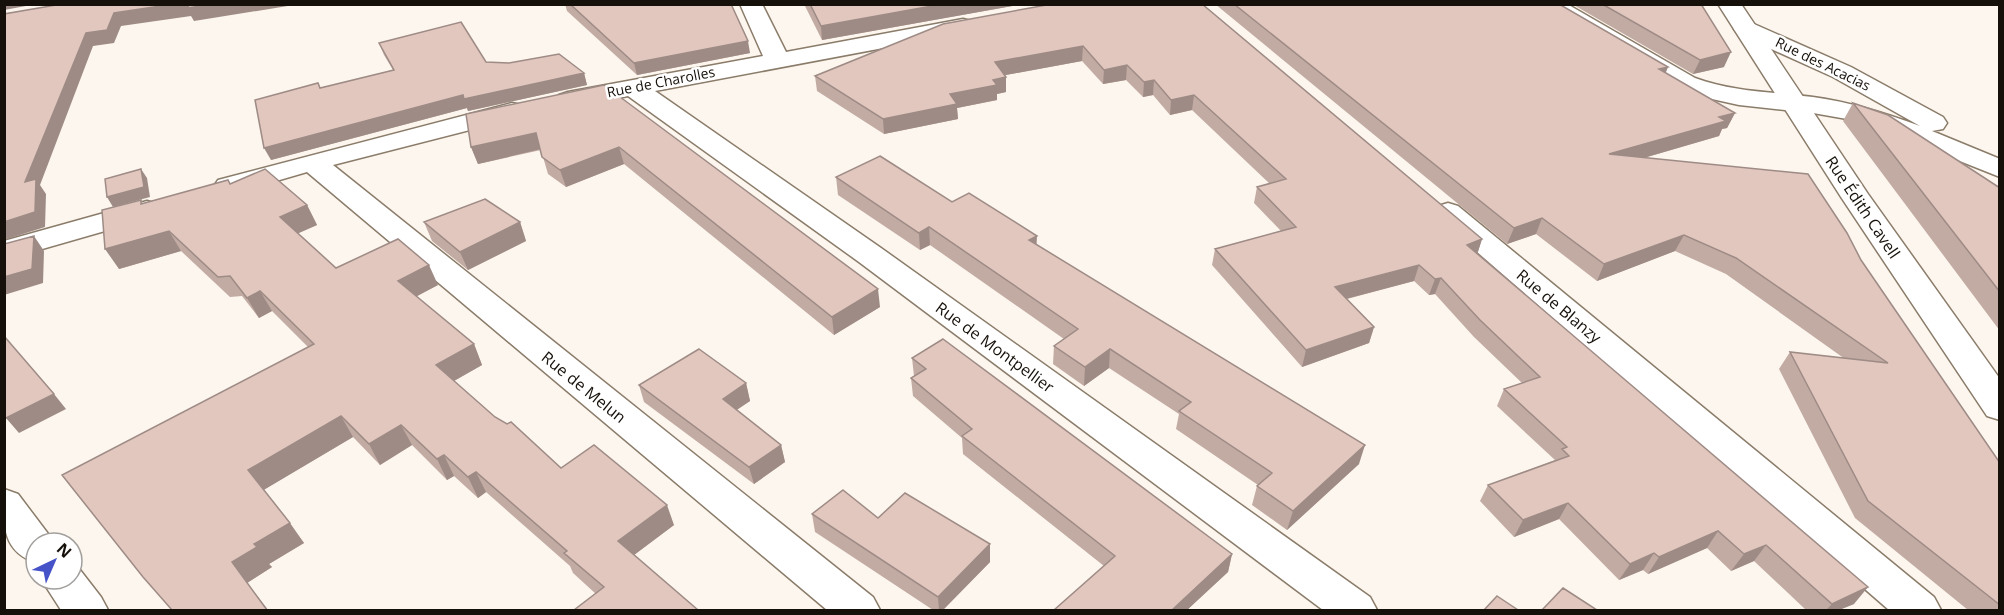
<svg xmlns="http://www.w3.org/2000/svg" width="2004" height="615" viewBox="0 0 2004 615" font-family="'Open Sans',sans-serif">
  <rect width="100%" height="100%" fill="#fcf6ee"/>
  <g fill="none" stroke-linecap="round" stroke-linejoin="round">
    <g stroke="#8b7c6a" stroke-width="3">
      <path id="minor" d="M740,4H762L786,52L963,19L971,21L975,26L971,31L963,33L655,91L881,248L1370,597L1377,610H1323L859,262L628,96L568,108L559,105L555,100L559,95L568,92L763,56Z
        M1539,4H1567L1695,78C1733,92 1773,92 1813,97C1850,102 1885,113 1920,126L1833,77L1738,34L1734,29L1738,24L1746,22L1754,24L1851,67L1943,117L1947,123L1943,129L1932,131L2000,159V177L1907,140L1847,119L1813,113L1739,105L1694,95L1677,88L1542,9Z
        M512,103L521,105L525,111L521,117L333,165L873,597L880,610H827L307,172L228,195L218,192L214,186L218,180Z
        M147,201L157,204L162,210L157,216L4,260V241Z
        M1448,203L1458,206L1934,597L1941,610H1889L1438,218L1433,212L1438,206Z
        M4,489L18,494L55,543H36V563C0,550 4,523 4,489Z
        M72,565L77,566L101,597L108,610H61L41,579H72Z"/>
    </g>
    <g stroke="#8b7c6a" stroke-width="3">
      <path id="tertiary" d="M1718,4H1741L1868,194L2000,379V420L1987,416L1841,197Z"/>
    </g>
    <use href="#minor" fill="#fff" fill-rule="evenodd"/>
    <use href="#tertiary" fill="#fff" fill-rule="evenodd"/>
  </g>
  <path fill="#c2aba3" d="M565,4H731L750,53L637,75L567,11Z
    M804,4H1023L822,40Z
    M1052,4L1482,239L1477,254L1854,604L1839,610H1806L1754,561L1731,571L1707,548L1648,574L1643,570L1619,580L1559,519L1514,537L1480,501L1488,485L1555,460L1497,406L1504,389L1522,383L1474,337L1435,294L1429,295L1414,281L1347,299L1374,327L1369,343L1302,367L1212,265L1215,249L1281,231L1254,203L1257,187L1270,184L1192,110L1170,115L1153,95L1143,97L1126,80L1103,84L1082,61L1005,75L1006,77V92L997,94V100L957,108L958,119L884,134L817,91L815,76Z
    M1215,4H1559L1668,67L1665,73L1735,113L1727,128L1722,129L1719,136L1644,158L1861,260L2000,463V610H1968L1855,518L1779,369L1790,352L1845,359L1726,274L1675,251L1597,281L1536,234L1507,244Z
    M1572,4H1701L1724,67L1693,74Z
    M379,43L486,62L584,73L587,85L468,111L467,108L271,160L320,88L393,70L384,55Z
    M604,85L880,307L834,335L624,164L566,187L548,174L541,150L478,164L471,147Z
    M1853,103L2000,188V331L1843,121Z
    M836,177L952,202L1036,245L1359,464L1287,530L1252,505L1257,486L1258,485L1176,429L1179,414L1109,368L1084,386L1053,364L1054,346L1064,339L930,245L920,250L838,195Z
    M230,183L307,205L317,225L298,233L336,268L438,285L416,296L474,344L482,365L454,381L495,417L561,468L674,525L634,555L698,610L596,594L573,573L570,566L486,492L478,498L454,476L447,480L412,445L380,465L353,437L263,490L304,543L269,564L272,567L247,583L268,610H172L308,347L272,311L259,318L242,296L230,297L181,251L119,269L141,200L143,204Z
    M424,222H520L526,241L468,270L432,241Z
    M912,358L1232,554L1228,572L1187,610H1054L1104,566L963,454L962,438L913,396L911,378L914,376Z
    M746,383L750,401L737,410L781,445L785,462L754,484L644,402L639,385Z
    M812,514L878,518L990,562L943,610H933L815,532Z"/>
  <path fill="#9e8b85" d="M4,4H37L4,10Z
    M174,4H300L194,21L191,16L121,26L114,43L93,46L40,185L46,194L45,227L4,240V222L86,33L114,13Z
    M943,4H1023L822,40L821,26Z
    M748,41L750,53L637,75L634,63Z
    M1083,46L1082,61L995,77V62Z
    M1731,52L1724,67L1693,74L1700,60Z
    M1127,65L1126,80L1103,84L1104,70Z
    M1668,67L1662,82L1659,69Z
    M584,73L587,85L468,111L467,108L271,160L264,148L463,95Z
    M1006,77V92L997,94V100L957,108L958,119L884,134L883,119L950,94L993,80Z
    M1154,80L1153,95L1143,97L1144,82Z
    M1194,95L1192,110L1170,115L1171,100Z
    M1735,113L1727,128L1722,129L1719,136L1602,170L1609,154L1719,117Z
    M536,133L541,149L478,164L471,147Z
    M619,147L624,164L566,187L560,170Z
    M141,169L147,178L150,197L113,207L107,197Z
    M307,205L317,225L290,237L280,217Z
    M1542,218L1536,234L1507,244L1514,228Z
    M520,222L526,241L468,270L460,252Z
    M929,227L930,245L920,250L919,233Z
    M169,231L181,251L119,269L105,249Z
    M1684,235L1675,251L1597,281L1604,264Z
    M34,236L44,251L43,283L4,295V277Z
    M1037,236L1036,254L1029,240Z
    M1482,239L1477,255L1467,245Z
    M429,265L438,285L408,301L398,281Z
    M1419,265L1414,281L1330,303L1335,287Z
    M1441,278L1435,294L1429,295L1435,279Z
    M878,289L880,307L834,335L832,317Z
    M260,291L272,311L259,318L247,298Z
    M1374,327L1369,343L1302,367L1306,350Z
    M474,344L482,365L445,386L436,365Z
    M1110,349L1109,368L1084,386L1085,367Z
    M746,383L750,401L727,416L723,399Z
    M54,394L66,409L19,433L6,418Z
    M341,416L353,437L262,491L248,470Z
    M401,425L412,445L380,465L369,444Z
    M781,445L785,462L754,484L749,467Z
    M1365,445L1359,464L1287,530L1293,511Z
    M444,455L454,476L447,480L437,459Z
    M476,472L486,492L478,498L468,477Z
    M1568,503L1559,519L1514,537L1523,520Z
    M667,505L674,525L626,561L618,541Z
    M290,523L304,543L269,564L272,567L247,583L268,610H267L232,562L254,544Z
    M1718,531L1707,548L1648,574L1659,557Z
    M990,544V562L943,610H939L938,597Z
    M1766,545L1754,561L1731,571L1744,554Z
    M1654,553L1643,570L1619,580L1630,564Z
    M1232,554L1228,572L1187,610H1172Z
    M1868,587L1854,604L1839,610H1826L1832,604Z"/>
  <path fill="#e1c7be" stroke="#9e8b85" stroke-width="1.5" d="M62,4H174L114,13L107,30L86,33L25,182L36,179L35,212L4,222V14Z
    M189,4H212L188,8Z
    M570,4H731L748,41L634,63Z
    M810,4H943L821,26Z
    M1052,4H1202L1482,239L1467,245L1868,587L1832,604L1766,545L1744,554L1718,531L1659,557L1654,553L1630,564L1568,503L1523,520L1488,485L1569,456L1562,449L1567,447L1504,389L1540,377L1480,320L1441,278L1435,279L1419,265L1335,287L1374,327L1306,350L1215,249L1296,227L1257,187L1286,179L1194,95L1171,100L1154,80L1144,82L1127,65L1104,70L1083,46L995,62L1006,77L993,80L997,85L950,94L957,104L883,119L815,76L943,24Z
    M1234,4H1559L1668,67L1659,69L1735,113L1719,117L1726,121L1609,154L1808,174L1847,233L1861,260L2000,463V605L1868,501L1790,352L1888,363L1736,258L1684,235L1604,264L1542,218L1514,228Z
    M1602,4H1701L1731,52L1700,60Z
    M461,22L486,62L509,63L559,54L584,73L464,99L463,95L264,148L255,100L318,83L320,88L394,70L379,43Z
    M604,85L878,289L832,317L619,147L560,170L542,157L536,133L471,147L466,114Z
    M1853,103L1888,115L2000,188V292Z
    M880,156L952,202L969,193L1037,236L1029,240L1365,445L1293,511L1257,486L1272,473L1179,411L1191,402L1110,349L1085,367L1054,346L1078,329L929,227L919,233L836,177Z
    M141,169L144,187L107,197L105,179Z
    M265,169L307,205L280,217L336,268L398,239L429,265L398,281L474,344L436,365L495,417L507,424L511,422L561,468L594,445L667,505L618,541L698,610H574L604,587L564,553L567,551L476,472L468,477L444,455L437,459L401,425L369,444L341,416L248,470L290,523L254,544L257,547L232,562L267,610H172L143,577L62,475L314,344L260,291L247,298L230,276L218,277L169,231L105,249L102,210L141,200V204L228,180L230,184Z
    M485,199L520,222L460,252L424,222Z
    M34,236L32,269L4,277V244Z
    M4,336L54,394L6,418L4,416Z
    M943,339L1232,554L1172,610H1054L1115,556L962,436L972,429L911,378L926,369L912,358Z
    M699,349L746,383L723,399L781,445L749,467L639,385Z
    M843,490L878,518L905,493L990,544L938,597L812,514Z
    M1563,588L1597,610H1542Z
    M1497,596L1518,610H1484Z"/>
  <g text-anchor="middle" stroke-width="5" stroke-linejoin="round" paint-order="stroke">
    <g font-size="14" fill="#16100a" stroke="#fff">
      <text transform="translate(1823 64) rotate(26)" y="5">Rue des Acacias</text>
      <text transform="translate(661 82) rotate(-11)" y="5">Rue de Charolles</text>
    </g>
    <g font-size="16" fill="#16100a" stroke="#fff">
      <text transform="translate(1863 207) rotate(56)" y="6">Rue Édith Cavell</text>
      <text transform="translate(1559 306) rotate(40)" y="6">Rue de Blanzy</text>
      <text transform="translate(995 347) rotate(36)" y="6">Rue de Montpellier</text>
      <text transform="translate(584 387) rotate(39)" y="6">Rue de Melun</text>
    </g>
  </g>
  <rect width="2004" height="615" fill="none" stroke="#16100a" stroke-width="12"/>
  <g transform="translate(54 561) rotate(44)"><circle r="28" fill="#ffffff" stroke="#a29f9d" stroke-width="1.5"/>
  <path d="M0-4.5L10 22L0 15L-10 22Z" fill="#4653c8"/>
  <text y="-9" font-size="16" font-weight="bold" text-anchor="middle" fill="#16100a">N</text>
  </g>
</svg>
